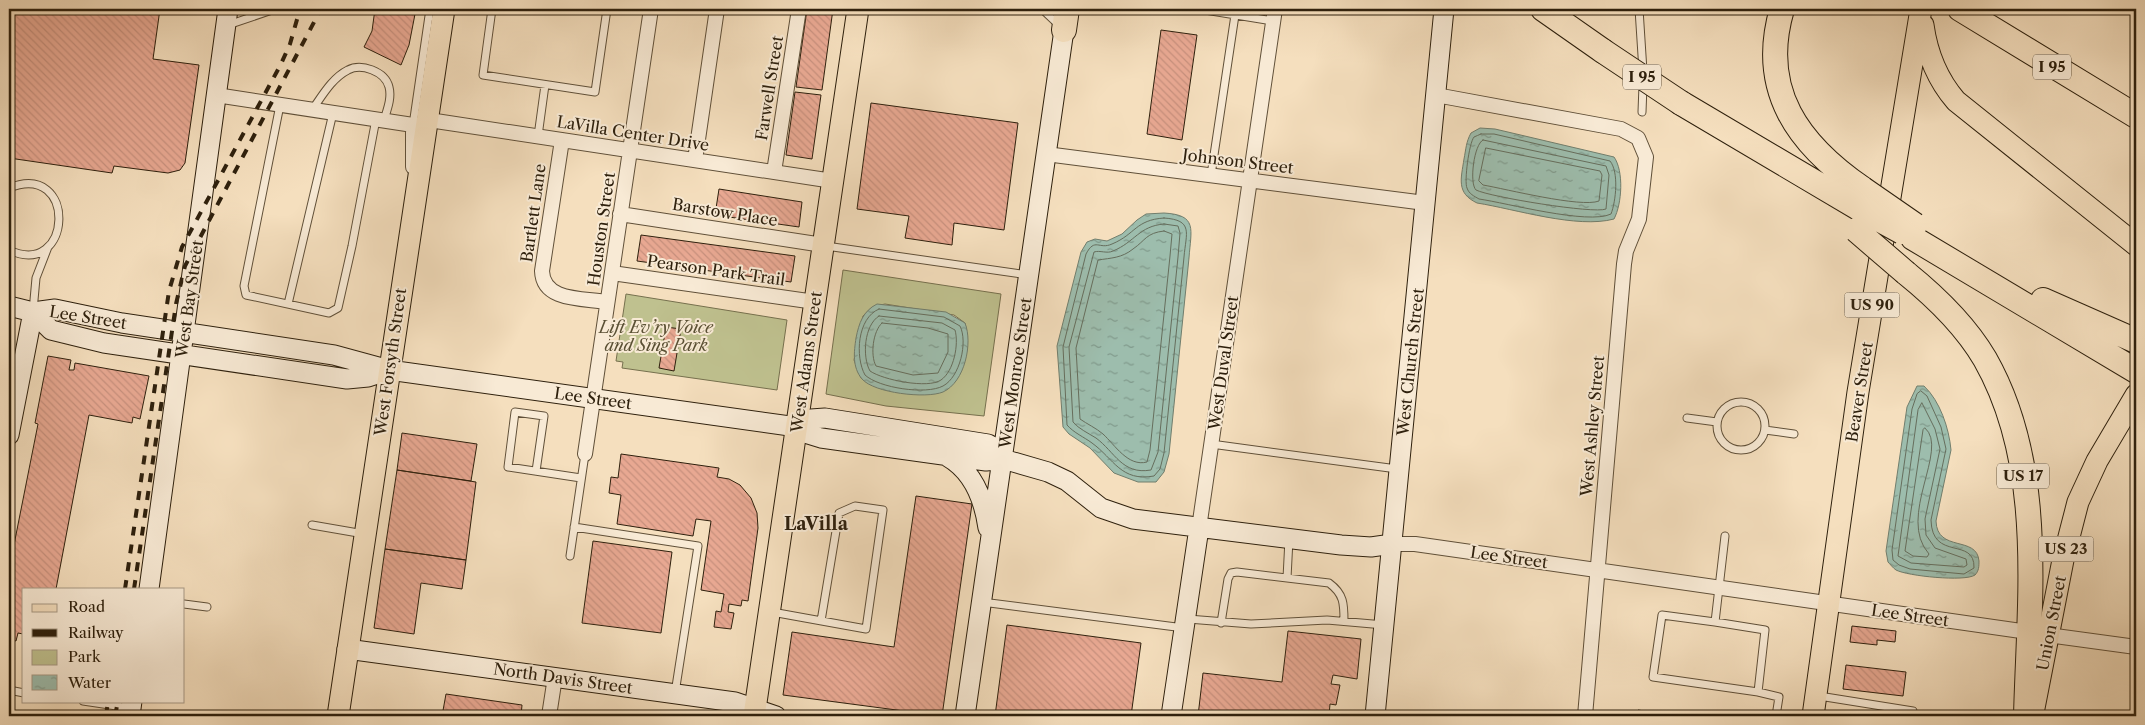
<svg xmlns="http://www.w3.org/2000/svg" width="2145" height="725" viewBox="0 0 2145 725" font-family="'Libre Caslon Text',serif">
  <defs>
    <pattern id="water-ripples" width="26" height="14" patternUnits="userSpaceOnUse" patternTransform="scale(1.25)"><rect width="26" height="14" fill="#9dbdad"/><path d="M2 4q2-2 4 0t4 0M15 11q2-2 4 0t4 0" fill="none" stroke="#80998b"/></pattern>
    <pattern id="building-back-hatch" width="6" height="6" patternUnits="userSpaceOnUse" patternTransform="scale(1.25)"><rect width="6" height="6" fill="#e8a892"/><path d="M-1 5l2 2M0 0l6 6M5-1l2 2" fill="none" stroke="#c7907d"/></pattern>
  </defs>
  <rect width="100%" height="100%" fill="#f5dfbe"/>
  <filter id="stains"><feTurbulence type="fractalNoise" baseFrequency=".004" numOctaves="4"/><feColorMatrix values="0 0 0 0 .2 0 0 0 0 .09 0 0 0 0 .02 0 0 0 .5 -.17"/></filter>
  <radialGradient id="worn" r=".72"><stop offset=".6" stop-color="#630" stop-opacity="0"/><stop offset="1" stop-color="#630" stop-opacity=".3"/></radialGradient>
  <path fill="#bfc18f" stroke="#76704e" fill-rule="evenodd" d="M843,270L1001,294L984,416L886,406L826,394ZM885,304L954,315L965,323C970,345 965,362 955,382L897,392L872,385L861,378L854,360L863,316L872,307Z
    M626,294L787,320L777,390L622,368L623,362L616,361Z"/>
  <path fill="url(#water-ripples)" stroke="#717e6d" d="M1480,128L1495,129L1614,157C1624,171 1622,204 1614,219C1577,229 1515,209 1477,203C1456,193 1461,179 1464,159C1466,149 1466,142 1471,133Z
    M1164,213C1198,215 1191,229 1189,258L1169,454L1164,472L1156,482H1138L1114,473L1090,448L1069,434L1063,427L1057,346L1081,252L1087,242L1095,239L1107,241L1122,234L1137,220L1146,214Z
    M877,304L946,312L965,323C973,343 965,382 943,392C926,399 874,393 862,379C852,367 854,352 856,338C859,323 863,311 877,304Z
    M1917,386H1924C1940,401 1949,428 1951,450L1936,521C1937,553 1977,535 1979,561C1979,566 1979,571 1975,575C1965,582 1907,576 1896,570C1893,568 1890,564 1888,562L1886,551L1907,407Z"/>
  <g fill="none" stroke-linecap="round" stroke-linejoin="round">
    <path stroke="#666e5d" stroke-width="1" d="M1481,134H1494L1610,161C1619,172 1616,201 1611,214C1588,225 1507,203 1479,199C1474,196 1469,194 1467,188C1464,182 1469,143 1474,137C1476,136 1479,135 1481,134Z
      M1483,140L1606,166L1609,175L1606,209C1594,214 1490,197 1476,190C1469,183 1474,144 1483,140Z
      M1486,148L1600,171L1602,175L1599,201C1581,208 1506,189 1483,185L1479,181Z
      M1164,218C1194,220 1186,233 1184,257L1164,453L1160,469L1154,476C1121,482 1114,459 1092,443C1084,437 1074,433 1067,425L1063,347L1086,254C1095,237 1099,250 1112,244C1136,234 1135,220 1164,218Z
      M1164,224L1178,226L1180,233L1178,257L1158,452L1151,470C1122,475 1115,452 1096,438C1088,433 1079,429 1073,422L1069,347L1094,252C1100,250 1107,254 1113,251C1135,242 1139,226 1164,224Z
      M1164,231L1172,234L1170,256L1150,450L1147,462C1128,467 1115,445 1103,434C1096,428 1087,424 1080,419L1076,348L1098,260C1111,258 1122,258 1133,249C1146,240 1146,233 1164,231Z
      M879,309L944,317L960,326C968,342 960,377 943,386C926,395 879,388 865,375C855,357 857,318 879,309Z
      M879,316L942,323L955,330C959,344 954,371 941,380C928,389 883,380 870,371C862,357 864,325 879,316Z
      M882,323L928,328L948,334V352L938,373L913,375L876,366C870,355 873,331 882,323Z
      M1921,391L1927,396L1941,427L1946,449L1931,520C1932,562 1975,536 1974,568L1964,574L1910,569L1899,565L1893,560L1892,550L1912,409L1917,394Z
      M1922,403L1935,429L1940,449L1925,519L1926,535L1935,548L1966,559L1967,565L1964,567L1911,563L1898,556L1918,410Z
      M1925,428C1950,449 1896,517 1929,554L1927,557L1913,556L1905,551L1923,430Z"/>
  </g>
  <path fill="url(#building-back-hatch)" stroke="#2e200d" d="M9,9H160L153,59L199,65L185,163L180,170L168,173L114,166L112,173L9,158Z
    M375,9H416L409,45L401,65L364,47L372,31Z
    M807,9H833L822,90L796,87Z
    M1161,30L1197,35L1182,140L1147,134Z
    M795,92L821,95L812,159L786,155Z
    M871,103L1018,123L1004,230L954,223L952,245L905,238L909,216L857,209Z
    M719,189L802,202L799,227L715,215Z
    M641,235L795,256L791,282L637,261Z
    M666,327L681,329L674,371L659,368Z
    M48,356L71,360L69,370H74L75,363L149,376L140,419L133,417L132,423L89,415L56,589H24V640L23,634L18,633L16,641L9,639V570L38,424L35,423Z
    M402,433L477,444L471,481L397,470Z
    M621,454L719,468L717,477L729,479L740,485L751,498L757,513L758,528L748,601L742,600L741,606L729,604L728,612L734,613L731,629L714,627L716,611L721,612L724,594L701,590L711,521L696,519L693,536L617,524L621,495L609,493L611,477L618,478Z
    M397,470L476,482L466,560L385,549Z
    M916,496L972,504L942,716L783,695L792,632L894,647Z
    M593,541L672,552L661,633L582,623Z
    M385,549L466,560L462,589L421,583L414,634L374,628Z
    M1007,625L1141,643L1131,716H995Z
    M1852,626L1896,631L1895,642L1877,640V645L1850,642Z
    M1288,631L1361,639L1357,679L1333,675L1331,684L1340,685L1336,705L1330,704L1329,716H1198L1203,673L1282,682Z
    M1846,665L1906,672L1903,696L1843,689Z
    M446,694L522,705L521,716H442Z
    M1638,710L1676,716V711L1714,716H1637Z"/>
  <g fill="none" stroke-linecap="round" stroke-linejoin="round">
    <g stroke="#605039" stroke-width="9">
      <path id="lane" d="M492,9L483,75L595,92L607,9
        M1042,9L1060,26
        M1199,9L1273,21
        M1639,9L1643,71
        M228,25L275,9
        M280,105L244,286L246,295L329,313L338,308L352,246L376,119
        M312,110C322,96 332,78 348,70C361,63 385,71 389,87C392,98 387,110 384,120
        M1642,112L1643,85
        M413,125L430,9
        M538,136L545,85
        M1211,175L1235,15
        M9,188C78,160 73,280 9,250
        M826,246L1028,275
        M288,304L333,113
        M33,311L36,278L48,247
        M1717 426a24 24 0 1 1 48 0a24 24 0 1 1-48 0Z
        M1687,418L1717,422
        M1765,430L1794,434
        M1211,444L1397,469
        M536,471L544,416L515,412L508,467L581,478
        M312,525L364,534
        M574,527L698,546L675,693
        M1725,536L1715,622L1765,630L1758,692L1779,697L1776,716
        M570,556L585,454
        M1287,578L1289,539
        M982,602L1184,628
        M184,604L207,607
        M772,612L866,629L883,510L855,506L839,513L821,621
        M1188,619L1251,624L1327,620L1384,625
        M1715,622L1662,615L1653,677L1758,692
        M1221,623L1228,579L1231,573L1237,572L1329,583C1344,594 1344,604 1344,621
        M9,690L24,693
        M1819,696L1913,711
        M83,701L130,708"/>
    </g>
    <g stroke="#605039" stroke-width="16">
      <path id="street" d="M216,95L413,125V167
        M1436,95L1621,129L1638,138L1646,157L1639,219L1626,251L1624,264L1585,716
        M429,120L833,181
        M562,140L542,271C543,302 584,298 607,302
        M1046,154L1425,203
        M695,160L717,9
        M774,172L799,9
        M620,214L823,245
        M612,273L815,302
        M585,454L651,9
        M1199,528L1275,9
        M1392,544H1415L2028,632
        M2048,635L2136,647
        M549,716L555,677"/>
    </g>
    <g stroke="#2e200d" stroke-width="21">
      <path id="secondary" d="M9,306L33,312L55,309L122,323L334,355L389,370L797,427L808,434L821,438L986,461L1003,459L1048,472L1067,481L1101,508L1133,519L1341,545L1371,547L1392,544
        M33,312L51,330L104,343L347,379L368,377L389,370
        M797,427L811,419L825,418L988,444L997,449L1003,459
        M9,435L33,312
        M948,457C974,472 984,500 988,528
        M149,589L228,9
        M347,649L735,702L776,716
        M130,716L132,701
        M965,716L1064,30
        M1171,716L1199,528
        M1375,716L1444,9"/>
    </g>
    <g stroke="#2e200d" stroke-width="23">
      <path id="primary" d="M1923,25C1927,54 1937,79 1956,101L2136,245
        M2034,708L2063,560L2078,502L2097,461L2136,395
        M338,716L444,9
        M754,716L858,9
        M1813,716L1858,392L1921,9"/>
    </g>
    <g stroke="#2e200d" stroke-width="26">
      <path id="highway" d="M1543,9L1603,51
        M1782,9C1758,91 1799,145 1863,189
        M1960,9L2136,116
        M1064,30L1067,9
        M1681,103L1860,209
        M1913,238L2136,371
        M1906,273C1937,298 1965,325 1985,359C2046,466 2029,599 2026,716
        M2043,300L2136,341"/>
    </g>
    <use href="#lane" stroke="#f8ead5" stroke-width="7"/>
    <use href="#street" stroke="#f8ead5" stroke-width="14"/>
    <use href="#secondary" stroke="#f8ead5" stroke-width="19"/>
    <use href="#primary" stroke="#f5dfbe" stroke-width="21"/>
    <use href="#highway" stroke="#f5dfbe" stroke-width="24"/>
    <path stroke="#2e200d" stroke-width="4" stroke-dasharray="9 9" stroke-linecap="butt" d="M125,589L169,291L182,247L281,64L290,44L300,9
      M134,589L176,304L185,266L321,9
      M106,716L108,701
      M115,716L118,701"/>
    <g stroke="#2e200d" stroke-width="26" stroke-linecap="butt">
      <path id="highway-bridge" d="M1603,51L1681,103
        M1863,189L1915,225
        M1860,209L1902,232
        M1856,230L1906,273"/>
    </g>
    <use href="#highway-bridge" stroke="#f5dfbe" stroke-width="24"/>
  </g>
  <g text-anchor="middle" stroke-width="4" stroke-linejoin="round" paint-order="stroke">
    <g fill="#f8ead5" stroke="#6b5d49" stroke-width="1">
      <rect x="2033" y="54.5" width="38" height="25" rx="4"/>
      <rect x="1623" y="64.5" width="38" height="25" rx="4"/>
      <rect x="1844.5" y="292.5" width="55" height="25" rx="4"/>
      <rect x="1997" y="463.5" width="52" height="25" rx="4"/>
      <rect x="2038.5" y="536.5" width="55" height="25" rx="4"/>
    </g>
    <g font-size="15" font-weight="bold" fill="#2e200d">
      <text x="2052" y="72">I 95</text>
      <text x="1642" y="82">I 95</text>
      <text x="1872" y="310">US 90</text>
      <text x="2023" y="481">US 17</text>
      <text x="2066" y="554">US 23</text>
    </g>
    <g font-size="16" fill="#2e200d" stroke="#f8ead5">
      <text transform="translate(769 88) rotate(-81)" y="6">Farwell Street</text>
      <text transform="translate(633 133) rotate(9)" y="6">LaVilla Center Drive</text>
      <text transform="translate(1238 161) rotate(7)" y="6">Johnson Street</text>
      <text transform="translate(725 212) rotate(9)" y="6">Barstow Place</text>
      <text transform="translate(533 213) rotate(-82)" y="6">Bartlett Lane</text>
      <text transform="translate(601 229) rotate(-82)" y="6">Houston Street</text>
      <text transform="translate(716 270) rotate(8)" y="6">Pearson Park Trail</text>
      <text transform="translate(189 299) rotate(-82)" y="6">West Bay Street</text>
      <text transform="translate(88 317) rotate(9)" y="6">Lee Street</text>
      <text transform="translate(390 362) rotate(-82)" y="6">West Forsyth Street</text>
      <text transform="translate(806 362) rotate(-82)" y="6">West Adams Street</text>
      <text transform="translate(1410 362) rotate(-84)" y="6">West Church Street</text>
      <text transform="translate(1223 363) rotate(-82)" y="6">West Duval Street</text>
      <text transform="translate(1015 373) rotate(-82)" y="6">West Monroe Street</text>
      <text transform="translate(1859 392) rotate(-81)" y="6">Beaver Street</text>
      <text transform="translate(593 398) rotate(8)" y="6">Lee Street</text>
      <text transform="translate(1592 426) rotate(-85)" y="6">West Ashley Street</text>
      <text transform="translate(1509 557) rotate(8)" y="6">Lee Street</text>
      <text transform="translate(1910 615) rotate(8)" y="6">Lee Street</text>
      <text transform="translate(2051 623) rotate(-79)" y="6">Union Street</text>
      <text transform="translate(563 678) rotate(8)" y="6">North Davis Street</text>
    </g>
    <g font-size="16" font-style="italic" fill="#5a5034" stroke="#f8ead5">
      <text x="656" y="333">Lift Ev’ry Voice<tspan x="656" dy="18">and Sing Park</tspan></text>
    </g>
    <g font-size="18" font-weight="bold" fill="#2e200d" stroke="#f8ead5">
      <text x="816" y="530">LaVilla</text>
    </g>
  </g>
  <rect width="2145" height="725" fill="none" stroke="#f5dfbe" stroke-width="30"/>
  <rect x="10" y="10" width="2125" height="705" fill="none" stroke="#2e200d" stroke-width="2.5"/>
  <rect x="15" y="15" width="2115" height="695" fill="none" stroke="#2e200d"/>
  <rect x="22" y="588" width="162" height="115" fill="#f8ead5" stroke="#a79985"/>
  <rect x="32" y="604" width="25" height="8" fill="#f5dfbe" stroke="#a79985"/>
  <text x="68" y="612" font-size="15" fill="#2e200d">Road</text>
  <rect x="32" y="629" width="25" height="8" fill="#2e200d" stroke="#a79985"/>
  <text x="68" y="638" font-size="15" fill="#2e200d">Railway</text>
  <rect x="32" y="650" width="25" height="15" fill="#bfc18f" stroke="#a79985"/>
  <text x="68" y="662" font-size="15" fill="#2e200d">Park</text>
  <rect x="32" y="675" width="25" height="15" fill="url(#water-ripples)" stroke="#a79985"/>
  <text x="68" y="688" font-size="15" fill="#2e200d">Water</text>
  <rect width="100%" height="100%" filter="url(#stains)"/>
  <rect width="100%" height="100%" fill="url(#worn)"/>
</svg>
